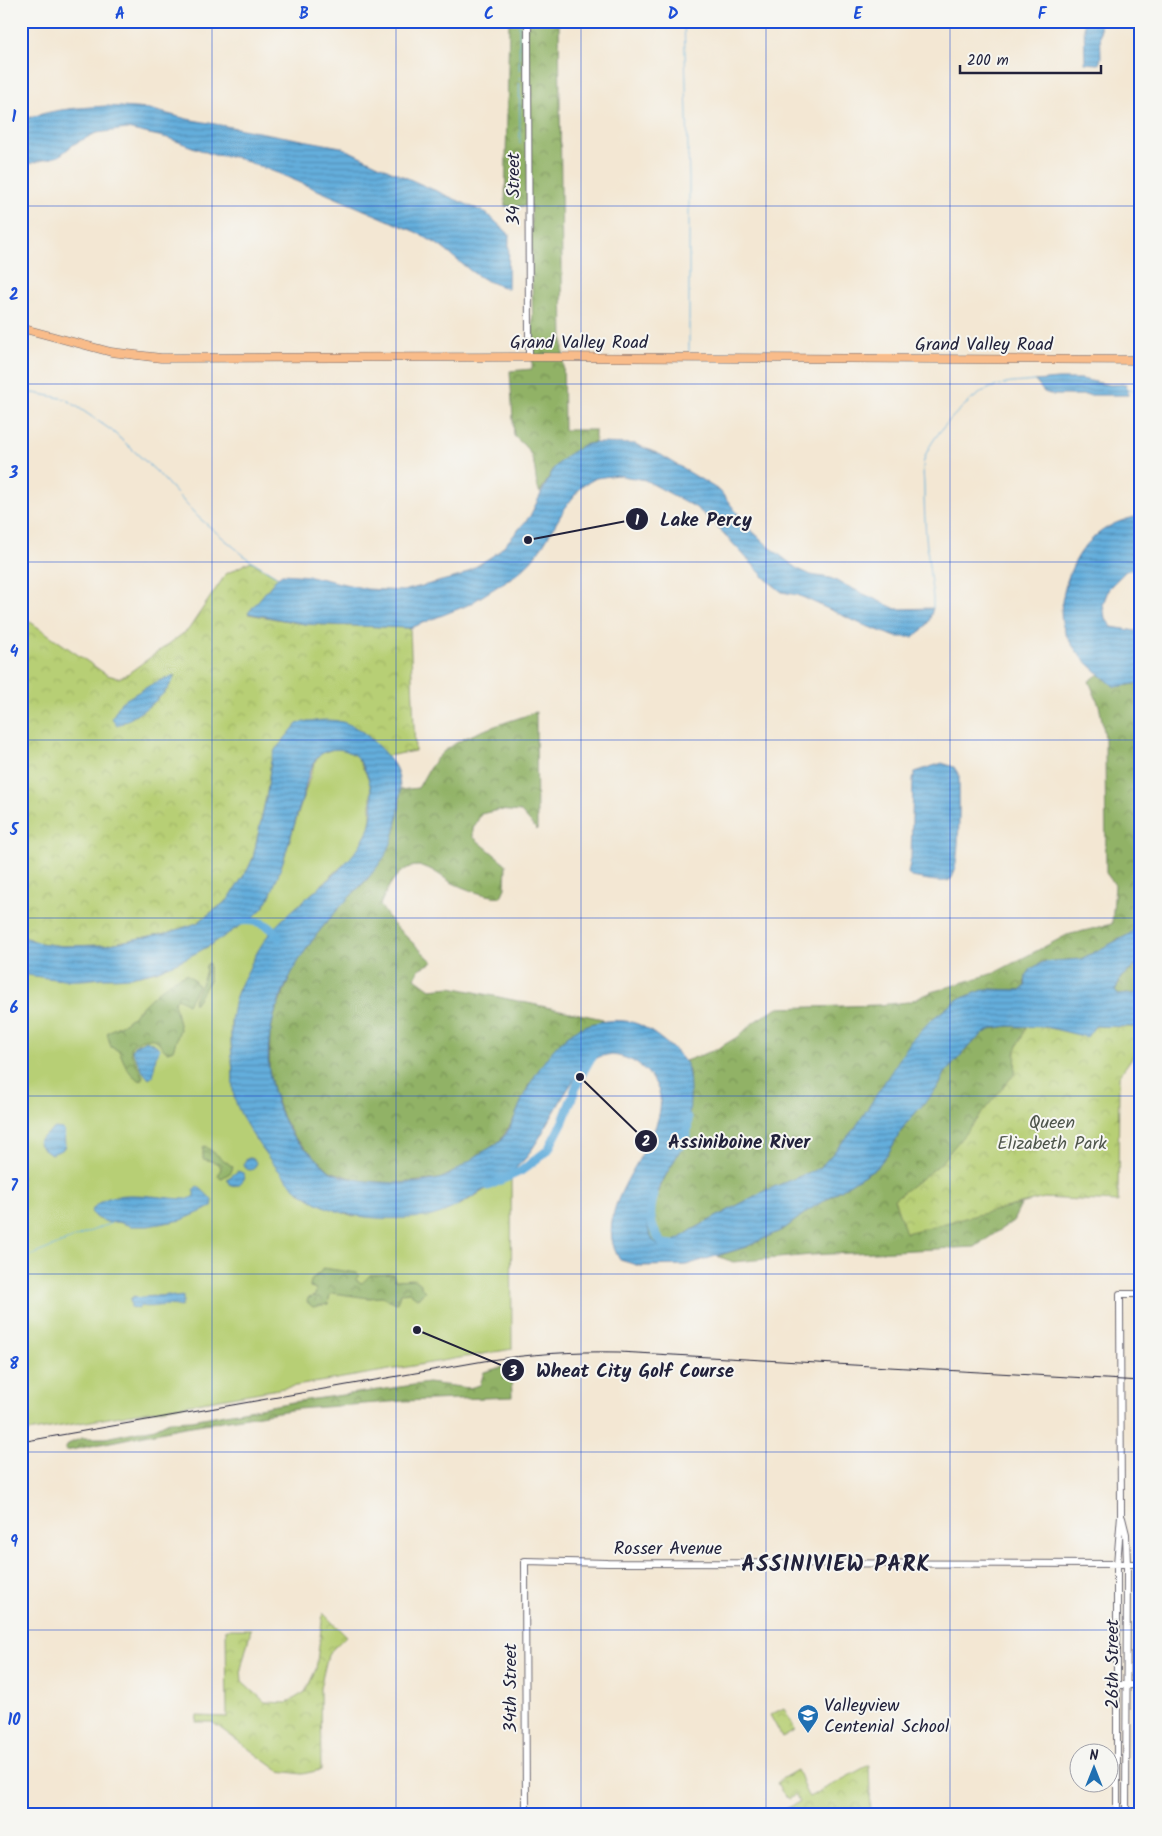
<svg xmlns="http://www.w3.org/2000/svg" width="1162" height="1836" viewBox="0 0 1162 1836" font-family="Kalam,sans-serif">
  <defs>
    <pattern id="forest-crowns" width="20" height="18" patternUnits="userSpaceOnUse" patternTransform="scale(1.25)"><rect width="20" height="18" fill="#91b266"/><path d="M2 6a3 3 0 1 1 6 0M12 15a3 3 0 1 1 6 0" fill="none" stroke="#769055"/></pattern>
    <pattern id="park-crowns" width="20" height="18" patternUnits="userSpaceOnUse" patternTransform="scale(1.25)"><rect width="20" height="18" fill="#b7cf74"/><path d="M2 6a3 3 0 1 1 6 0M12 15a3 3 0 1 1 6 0" fill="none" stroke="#9db165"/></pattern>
    <pattern id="water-rules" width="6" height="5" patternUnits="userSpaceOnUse" patternTransform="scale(1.25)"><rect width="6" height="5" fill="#64aedc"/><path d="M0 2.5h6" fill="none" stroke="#528db4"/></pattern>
  </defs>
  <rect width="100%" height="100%" fill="#f6f6f2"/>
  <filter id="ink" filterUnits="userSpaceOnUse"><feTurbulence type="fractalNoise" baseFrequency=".02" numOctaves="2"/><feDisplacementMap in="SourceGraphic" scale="10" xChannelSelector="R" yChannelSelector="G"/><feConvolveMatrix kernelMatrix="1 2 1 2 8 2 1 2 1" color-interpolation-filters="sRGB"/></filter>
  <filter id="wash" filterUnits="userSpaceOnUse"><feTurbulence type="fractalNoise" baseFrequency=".0096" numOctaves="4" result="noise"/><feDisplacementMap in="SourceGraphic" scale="20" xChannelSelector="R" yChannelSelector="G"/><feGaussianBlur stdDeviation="1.12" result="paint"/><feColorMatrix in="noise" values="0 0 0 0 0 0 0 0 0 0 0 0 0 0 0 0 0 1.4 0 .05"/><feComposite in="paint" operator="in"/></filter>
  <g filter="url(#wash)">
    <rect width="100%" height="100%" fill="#f3e7d3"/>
    <path fill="#b7cf74" stroke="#6c7858" d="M333,749H345L357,757L369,779L371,790V818L368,832L354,855L272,930L258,951L237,994L231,1021V1041L234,1096L244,1120L255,1138L286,1179L301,1193L319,1204L353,1216L460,1205L511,1174L512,1349L21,1433V974L135,976L157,971L213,944L280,870L314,764L320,754Z"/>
    <path fill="url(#forest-crowns)" stroke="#5a6a50" d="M509,21H559L564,430H595V443L583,445L554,468L540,493C534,482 537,469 532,458C529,448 521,443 514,436L510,371L532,369L533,347L531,206H505Z
      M1099,674L1115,687L1141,683V924L1128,935L1081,959L1043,962L1024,982L1025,987L1021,990L986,989L957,1000L931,1020L855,1128L820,1168L764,1191L692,1230L674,1242L658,1245L650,1239L648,1230L649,1212L667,1173L684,1142L689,1071L685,1061L715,1050L739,1036L754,1022L776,1008L879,1005L908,1002L932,992L994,973L1067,935L1112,924L1115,885L1106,873L1105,737L1099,705L1089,681Z
      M536,712L537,830L521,812L498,810L481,814L473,829V837L506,864L505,888L501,897C485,896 467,890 453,883C442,878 431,866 418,866C397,866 387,889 380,905L392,923L433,962L419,969L415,978L430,989L451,987L603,1019L604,1022L584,1026L528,1087L513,1121L499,1142L457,1170L440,1179L399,1183L361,1181L330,1171L294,1137L283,1118L273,1090L269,1072L270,1034L274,1016L293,969L316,935L342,904L368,879L397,822L400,790L418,788C424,778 430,765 439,756C458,735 509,722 536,712Z
      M1141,962V993L1118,995L1115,991L1121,977Z
      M209,963V982L195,1003H193C197,989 206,979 206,965Z
      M186,974L193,979L198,986L188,1004L178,998L174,1002L180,1029L173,1050L168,1052C163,1050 163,1048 160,1044C151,1034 139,1039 131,1046V1053L143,1076L141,1081C127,1074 125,1063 119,1051L111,1047L107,1033C113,1028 121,1026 127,1021C147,1003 160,985 186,974Z
      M1008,1026L1046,1027L971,1212L1021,1205L1013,1221L975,1247L811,1255L733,1262L717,1256L746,1247L784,1229L809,1210L877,1167L889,1152L904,1126L939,1086L945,1073L970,1045L984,1033L994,1028Z
      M205,1146L233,1167L231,1172L222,1178L218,1176L221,1168L218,1163L203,1159V1147Z
      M323,1268L357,1273L359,1275L356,1279L357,1281L362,1283L370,1275L393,1274L395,1280L415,1279L421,1284V1287L425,1291L418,1299L409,1292L401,1293L397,1303L382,1297L369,1298L332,1293L330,1295L328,1304L313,1307L307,1302L308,1298L315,1296L316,1289L310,1287C310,1276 319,1276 323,1268Z
      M505,1366L511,1372L512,1397L403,1401L297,1409L179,1428L66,1451L65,1450L68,1444L82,1438H105L155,1428L169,1421L192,1420L293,1402L428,1383L469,1388L480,1385L484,1372Z"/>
    <path fill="url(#park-crowns)" stroke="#6c7858" d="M251,561L278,577L248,614L305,624L410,628L415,751L387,756L360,729L271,761L267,793L253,858L248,869L228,900L197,923L171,932L105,945L62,946L40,943L21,936V619H26L107,675L119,678L126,675L188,630L226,574Z
      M1027,1026L1046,1027L1086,1036L1095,1026L1141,1027V1045L1119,1076L1118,1202L1044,1198L906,1233L894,1199L939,1165L1015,1073L1016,1050Z
      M323,1613L346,1636L328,1654L320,1688L321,1770L302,1774L279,1771L212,1722H196L197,1716L227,1717L226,1629H251L241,1669L242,1681L265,1702L287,1703L305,1692L316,1669Z
      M784,1708L795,1730L782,1737L770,1715Z
      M869,1765L871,1815H786L784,1810L799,1802L795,1795L789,1799L782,1792L777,1783L783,1778L797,1770C802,1779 803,1789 809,1797Z"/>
    <path fill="url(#water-rules)" stroke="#43688c" d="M1084,21H1100L1101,58L1099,64L1085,63Z
      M106,106L149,109L187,119L341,147L389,170L486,213L509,234L508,289L485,280L472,272L440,246L418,233L280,174L235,157L214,155L168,138L127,129L96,133L74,144L59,156L21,166V121C49,109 77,108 106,106Z
      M1058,379H1081L1110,385L1126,384L1128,395H1053L1044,392L1035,381Z
      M595,443L635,444L661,455L720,491L749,528L766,544L796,568L811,575L830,578L896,609L933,608L929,621L922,631L913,637H896L861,624L798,595L782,592L767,580L713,522L695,507L645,480L617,475L596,478L582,486L567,505L543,545L531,561L517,574L468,605L410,628L305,624L248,613L278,577L282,574L310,576L367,589L403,591L461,576L497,553L513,536L530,516L554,468L566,456L583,445Z
      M1141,516V567L1126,571L1109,588L1103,604L1105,618L1112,627L1141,632V683L1115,687C1096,671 1067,649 1062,622C1060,611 1062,599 1065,588C1075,549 1100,522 1141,516Z
      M175,675C169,696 136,716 117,726L112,718L121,702L154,683Z
      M307,721C317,721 328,719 338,721C353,724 364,732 374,742C381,749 389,757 394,765C406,784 398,828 389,848C379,870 359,886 343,904C301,947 259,1015 270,1077C274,1097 282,1123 295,1139C301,1145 307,1150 313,1155C319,1161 325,1168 331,1172C356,1184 413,1186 439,1179C453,1175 464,1164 475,1157C483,1151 494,1147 501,1140C515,1125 518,1104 529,1086C539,1068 553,1046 570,1034C588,1021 619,1016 640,1025C651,1030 681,1053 686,1064C693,1078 690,1127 684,1142C674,1167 628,1222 658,1245L674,1242L692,1230L764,1191L820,1168L855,1128L911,1041L931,1020L957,1000L986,989L1021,990L1025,987L1026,976L1031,969L1043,962L1081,959L1128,935L1141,924V962L1121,977L1115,991L1118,995L1141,993V1027L1095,1026L1087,1037L1046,1027L1008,1026L994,1028L984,1033L970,1045L945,1073L939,1086L904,1126L889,1152L877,1167L809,1210L784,1229L746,1247L686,1265L640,1266L620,1260C581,1199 687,1132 654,1081C640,1058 606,1045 585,1065C584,1066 576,1077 575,1078C558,1102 546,1130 529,1154C517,1170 502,1179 485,1189C469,1199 453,1210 435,1215C428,1218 419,1217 411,1218C374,1220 334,1217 303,1194C280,1178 240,1123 234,1096C232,1088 233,1079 233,1071C231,1045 228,1017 238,991C242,981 248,972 252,962C258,950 265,938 274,928C303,897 344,874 365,837C377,815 374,780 359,760C349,747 328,745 317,758C309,768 306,784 303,796C295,821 288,848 279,873C274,885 270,900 262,909C253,919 240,926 229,933C203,951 165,971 134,976C123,978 112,978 102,978C91,979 80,981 69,980C53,980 37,976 21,974V936L40,943L62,946L105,945L171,932L197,923L228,900L248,869L253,858L267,793L271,761L275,750L297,724Z
      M942,763L954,767L959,775C959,792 961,873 950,880C943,884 920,878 911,877L908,873L911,858L913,779L915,772Z
      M146,1040L156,1045L160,1049L156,1056L153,1076L149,1079L143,1072L132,1051L134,1046Z
      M55,1128L62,1129L64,1131L65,1146L62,1150L51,1154L41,1147L38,1141Z
      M244 1164a6 6 0 1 1 12 0a6 6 0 1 1-12 0Z
      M238,1171L243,1173L245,1178C240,1184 237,1188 229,1184L227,1179Z
      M197,1186C201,1188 211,1198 213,1202L212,1207L182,1220L148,1226H131L118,1222L109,1223L97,1218L91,1212C106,1183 162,1200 189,1199L194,1196V1189Z
      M169,1295L176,1297L183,1296V1303L181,1307C166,1302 152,1309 141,1306L137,1309L131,1307L130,1299L134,1296L140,1298L142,1297Z"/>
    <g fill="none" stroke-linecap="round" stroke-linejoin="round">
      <path stroke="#64aedc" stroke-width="1" d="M519,21L520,144
        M684,21L689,179V351
        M1127,390L1141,391
        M21,394L34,393L66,399L111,430L157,472L198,517L247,558L278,577
        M933,608V598C928,561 924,525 924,487C924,479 922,469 924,460C929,438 966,400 986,390C1001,382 1019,383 1035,381
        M30,1256L111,1223"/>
      <path stroke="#64aedc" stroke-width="9" d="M239,921C256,919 270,923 279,938
        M680,1146L687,1134L688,1119
        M488,1186L521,1171L548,1150L563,1121L580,1077L593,1054
        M654,1195C648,1214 650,1229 663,1244L674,1245"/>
    </g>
  </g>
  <g filter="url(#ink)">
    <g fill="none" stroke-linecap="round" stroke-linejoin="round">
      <g stroke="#6b6770" stroke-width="8">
        <path id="minor" d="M528,21L529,357
          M1122,1518L1126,1534L1127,1564L1126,1815
          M1117,1685H1141
          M526,1815L525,1561L608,1563L1141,1564
          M1117,1815V1564L1121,1515L1120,1294H1141"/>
      </g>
      <g stroke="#6b6770" stroke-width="9">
        <path id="major" d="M21,328L111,352L161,358L529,357L1141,360"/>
      </g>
      <use href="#minor" stroke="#fff" stroke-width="6"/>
      <use href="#major" stroke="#f9bc8a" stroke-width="8"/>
      <path stroke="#22223b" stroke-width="1" d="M21,1442L484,1361C529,1354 573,1351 619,1352L1141,1381"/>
    </g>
  </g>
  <path fill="none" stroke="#1d4ed8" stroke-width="1" stroke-opacity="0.55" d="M212,21V1815M396,21V1815M581,21V1815M766,21V1815M950,21V1815M21,206H1141M21,384H1141M21,562H1141M21,740H1141M21,918H1141M21,1096H1141M21,1274H1141M21,1452H1141M21,1630H1141"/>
  <defs>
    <g id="school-pin" transform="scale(1.125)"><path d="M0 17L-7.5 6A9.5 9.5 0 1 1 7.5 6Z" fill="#1f6fb2" stroke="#f6f6f2"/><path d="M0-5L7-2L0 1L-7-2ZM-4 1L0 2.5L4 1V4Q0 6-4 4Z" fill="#fff"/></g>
  </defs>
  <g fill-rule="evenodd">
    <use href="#school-pin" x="808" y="1715"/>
  </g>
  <g text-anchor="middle" stroke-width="4" stroke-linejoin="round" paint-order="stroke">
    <g font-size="18" fill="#22223b" stroke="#f6f6f2">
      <text transform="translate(513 189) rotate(-90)" y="6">34 Street</text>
      <text x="579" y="348">Grand Valley Road</text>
      <text x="984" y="350">Grand Valley Road</text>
      <text x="668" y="1554">Rosser Avenue</text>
      <text transform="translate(1112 1664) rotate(-90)" y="6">26th Street</text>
      <text transform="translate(510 1688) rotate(-90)" y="6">34th Street</text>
    </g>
    <g font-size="18" fill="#4f564c" stroke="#f6f6f2">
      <text x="1052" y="1128">Queen<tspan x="1052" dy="21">Elizabeth Park</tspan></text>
    </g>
    <g font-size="18" fill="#22223b" stroke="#f6f6f2" text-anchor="start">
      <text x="824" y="1711">Valleyview<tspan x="824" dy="21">Centenial School</tspan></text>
    </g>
    <g font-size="22" font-weight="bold" letter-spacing="1" fill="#22223b" stroke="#f6f6f2">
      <text x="836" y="1571">ASSINIVIEW PARK</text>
    </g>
  </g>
  <path fill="none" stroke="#22223b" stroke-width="2" d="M528 540L637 519M580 1077L646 1141M417 1330L513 1370"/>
  <g fill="#22223b" stroke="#f6f6f2" stroke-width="2">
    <circle cx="528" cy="540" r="5"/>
    <circle cx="580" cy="1077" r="5"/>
    <circle cx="417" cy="1330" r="5"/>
    <circle cx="637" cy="519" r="12"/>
    <circle cx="646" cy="1141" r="12"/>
    <circle cx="513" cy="1370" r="12"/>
  </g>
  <g font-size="15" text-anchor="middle" font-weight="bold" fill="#fff">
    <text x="637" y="525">1</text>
    <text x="646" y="1146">2</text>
    <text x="513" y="1376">3</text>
  </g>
  <g font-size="19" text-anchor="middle" font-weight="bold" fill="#22223b" stroke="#f6f6f2" stroke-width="4" stroke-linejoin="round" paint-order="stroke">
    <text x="706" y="526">Lake Percy</text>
    <text x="739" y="1148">Assiniboine River</text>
    <text x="635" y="1377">Wheat City Golf Course</text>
  </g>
  <rect width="1162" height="1836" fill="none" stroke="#f6f6f2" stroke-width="55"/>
  <g transform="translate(1094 1768)"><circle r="24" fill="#f6f6f2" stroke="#a1a1a9"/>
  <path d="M0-4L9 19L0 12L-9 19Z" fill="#1f6fb2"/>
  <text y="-8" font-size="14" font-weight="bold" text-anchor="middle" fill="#22223b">N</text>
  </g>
  <path d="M960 65v8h141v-8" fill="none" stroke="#22223b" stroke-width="2.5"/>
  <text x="967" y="65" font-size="15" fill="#22223b" stroke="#f6f6f2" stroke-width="4" paint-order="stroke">200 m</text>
  <rect x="28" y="28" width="1106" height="1780" fill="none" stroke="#1d4ed8" stroke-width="2"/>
  <g font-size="16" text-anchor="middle" font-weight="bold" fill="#1d4ed8">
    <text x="120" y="19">A</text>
    <text x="304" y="19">B</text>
    <text x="489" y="19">C</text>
    <text x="673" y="19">D</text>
    <text x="858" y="19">E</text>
    <text x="1042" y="19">F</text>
    <text x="14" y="122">1</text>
    <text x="14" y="300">2</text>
    <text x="14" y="478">3</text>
    <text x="14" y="657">4</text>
    <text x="14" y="835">5</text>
    <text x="14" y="1013">6</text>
    <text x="14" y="1191">7</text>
    <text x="14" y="1369">8</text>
    <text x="14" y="1547">9</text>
    <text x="14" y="1725">10</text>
  </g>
</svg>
